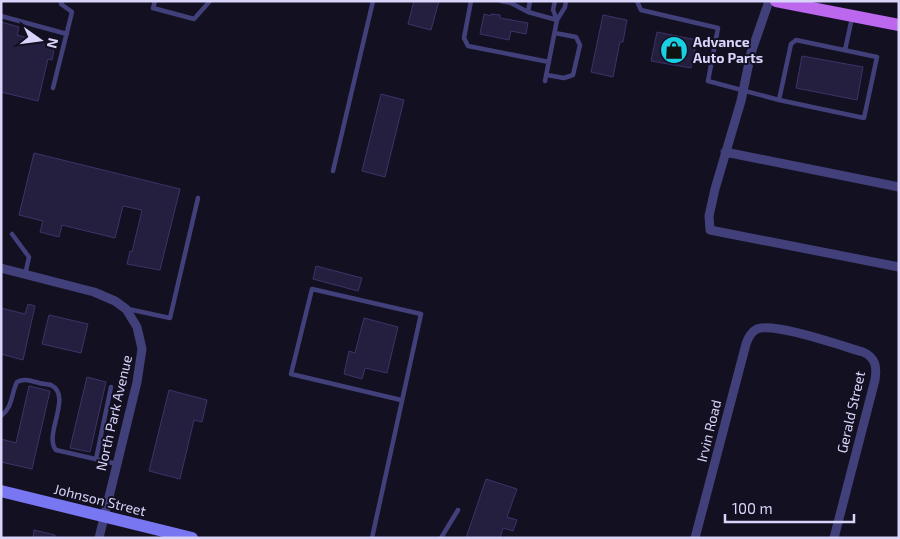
<svg xmlns="http://www.w3.org/2000/svg" width="900" height="539" viewBox="0 0 900 539" font-family="'Exo 2',sans-serif">
  <rect width="100%" height="100%" fill="#131021"/>
  <path fill="#241e3f" stroke="#3d3369" d="M414,1H439L431,30L408,24Z
    M484,14L491,16V14L500,15V18L528,23L526,34L511,31L509,40L480,34Z
    M603,15L627,20L623,42H620L613,77L591,72Z
    M1,22L19,27L17,35L55,45L52,60L48,59L38,101L1,92Z
    M657,32L697,40L691,68L651,61Z
    M802,56L863,67L857,100L796,88Z
    M381,94L404,100L385,177L362,171Z
    M34,153L180,189L160,270L127,264L130,251L132,252L142,210L123,206L115,238L62,225L59,237L40,232L43,221L19,215Z
    M316,266L362,278L358,291L313,279Z
    M28,304L35,306L23,360L1,354V308L25,314Z
    M49,315L88,324L81,353L42,344Z
    M364,318L398,327L387,373L365,368L362,379L344,374L349,351L355,353Z
    M87,377L106,382L90,452L70,448Z
    M29,386L50,391L32,469L1,462V439L16,443Z
    M169,390L207,400L202,422L194,420L180,479L149,471Z
    M486,479L517,489L507,517L517,520L513,531L503,528L500,538H466Z
    M34,530L55,535V538H33Z"/>
  <g fill="none" stroke-linecap="round" stroke-linejoin="round">
    <path stroke="#42407a" stroke-width="4.5" d="M155,1L153,8L194,19L210,1
      M471,1L464,38L468,46L549,62
      M501,1L511,3L528,12
      M530,1L528,12L557,20
      M555,1L553,10L557,20
      M637,1L641,10L718,28L708,81L779,100L864,118L877,57L796,40L791,44L779,100
      M1,16L67,34
      M845,50L852,18
      M547,75L564,78L573,75L580,45L576,37L555,33
      M545,81L557,20L565,7L566,1
      M53,88L72,12L61,4L62,1
      M333,171L373,1
      M12,234L29,257L25,275
      M128,309L170,318L198,198
      M1,416C13,407 11,394 17,382C24,378 31,381 39,383C43,384 48,384 51,385C73,396 43,435 56,450L117,464
      M96,459L111,387
      M372,538L421,314L312,289L291,374L401,400
      M441,538L458,510"/>
    <path stroke="#42407a" stroke-width="9" d="M769,1L751,53L741,101L715,189L709,216L710,230L899,267
      M725,152L899,187
      M1,268L94,292L115,301L126,309L137,327L142,349L137,382L99,538
      M695,538L746,344C748,338 751,332 757,329C774,322 842,346 863,352C876,358 877,367 875,380L834,538"/>
    <path stroke="#7876f0" stroke-width="12" d="M1,491L192,538"/>
    <path stroke="#bb67ee" stroke-width="12" d="M776,1L899,25"/>
  </g>
  <defs>
    <g id="shop-disc" transform="scale(1.4375)"><circle r="9.5" fill="#19cfe1" stroke="#131021"/><path d="M-5-2.5h2.3a2.7 3.5 0 0 1 5.4 0H5L5.5 6h-11ZM-1.5-2.5h3a1.5 2.3 0 0 0-3 0Z" fill="#111"/></g>
  </defs>
  <g fill-rule="evenodd">
    <use href="#shop-disc" x="674" y="50"/>
  </g>
  <g text-anchor="middle" stroke-width="4" stroke-linejoin="round" paint-order="stroke">
    <g font-size="14" font-weight="bold" fill="#d8d4fa" stroke="#131021" text-anchor="start">
      <text x="693" y="47">Advance<tspan x="693" dy="16">Auto Parts</tspan></text>
    </g>
    <g font-size="14" fill="#d8d4fa" stroke="#131021">
      <text transform="translate(851 412) rotate(-77)" y="5">Gerald Street</text>
      <text transform="translate(114 413) rotate(-77)" y="5">North Park Avenue</text>
      <text transform="translate(709 431) rotate(-76)" y="5">Irvin Road</text>
      <text transform="translate(100 500) rotate(14)" y="5">Johnson Street</text>
    </g>
  </g>
  <rect width="900" height="539" fill="none" stroke="#d8d4fa" stroke-width="5"/>
  <g transform="translate(40 40) rotate(104)" stroke="#131021" stroke-width="4" paint-order="stroke">
  <path d="M0-4L9 19L0 12L-9 19Z" fill="#d8d4fa"/>
  <text y="-8" font-size="14" font-weight="bold" text-anchor="middle" fill="#d8d4fa">N</text>
  </g>
  <path d="M725 514v8h129v-8" fill="none" stroke="#d8d4fa" stroke-width="2.5"/>
  <text x="732" y="514" font-size="15" fill="#d8d4fa" stroke="#131021" stroke-width="4" paint-order="stroke">100 m</text>
</svg>
